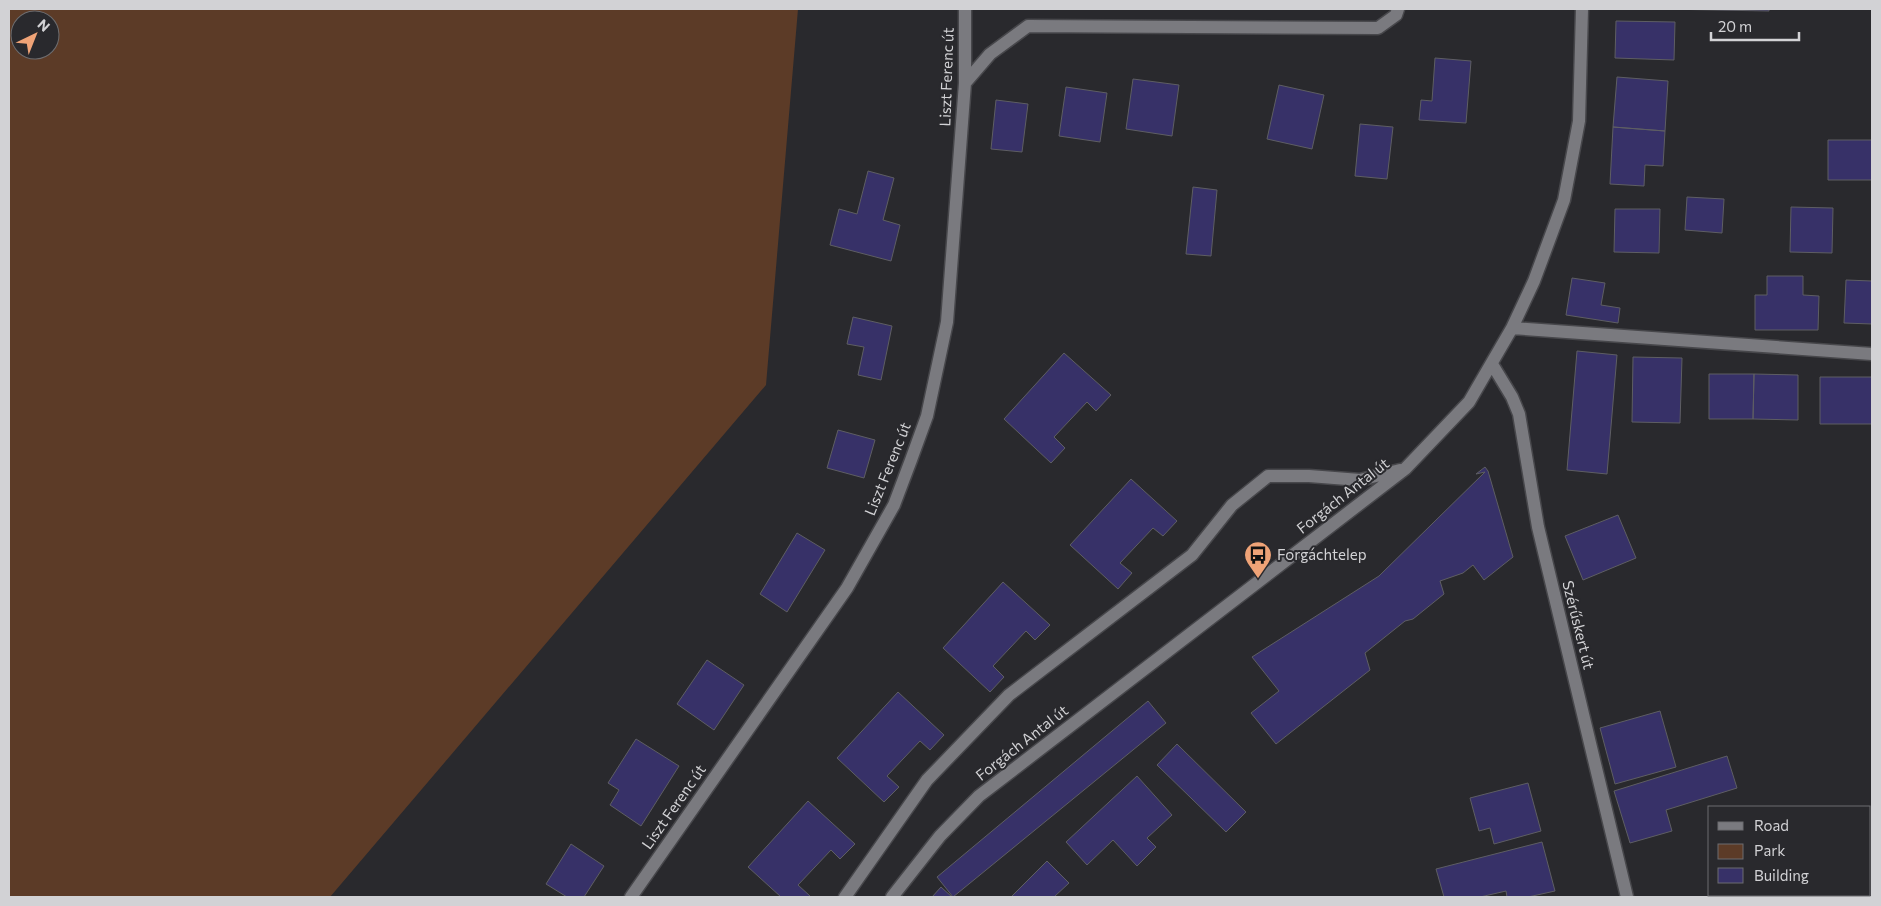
<svg xmlns="http://www.w3.org/2000/svg" width="1881" height="906" viewBox="0 0 1881 906" font-family="Commissioner,sans-serif">
  <rect width="100%" height="100%" fill="#29292d"/>
  <path fill="#5c3b27" fill-rule="evenodd" d="M9,9H798L766,385L330,897H9ZM20,20H50V50H20Z"/>
  <path fill="#373168" stroke="#5e5e63" d="M1662,9H1769V11Z
    M1616,21L1675,22L1674,60L1615,58Z
    M1435,58L1471,61L1466,123L1419,120L1421,100L1432,101Z
    M1617,77L1668,81L1665,131L1613,127Z
    M1133,79L1179,85L1172,136L1126,129Z
    M1279,85L1324,95L1312,149L1267,139Z
    M1066,87L1107,93L1100,142L1059,136Z
    M996,100L1028,104L1022,152L991,149Z
    M1360,124L1393,127L1387,179L1355,176Z
    M1613,127L1665,131L1663,166L1645,165L1644,186L1610,184Z
    M1828,140H1872V180H1828Z
    M868,171L894,178L883,220L900,225L891,261L830,245L839,209L857,214Z
    M1193,187L1217,190L1211,256L1186,254Z
    M1687,197L1724,199L1722,233L1685,230Z
    M1791,207L1833,208L1832,253L1790,252Z
    M1615,209H1660L1659,253L1614,252Z
    M1767,276H1803V295L1819,296L1818,330H1755V295H1767Z
    M1572,278L1605,283L1601,305L1620,308L1618,323L1566,315Z
    M1846,280L1872,281V324L1844,323Z
    M853,317L892,326L881,380L858,375L864,347L847,344Z
    M1577,351L1617,355L1607,474L1567,470Z
    M1064,353L1111,395L1096,411L1087,402L1054,437L1065,448L1051,463L1004,419Z
    M1633,357L1682,358L1680,423L1632,422Z
    M1709,374H1754L1753,419H1709Z
    M1754,374L1798,375V420L1753,419Z
    M1820,377H1872V424H1820Z
    M838,430L875,440L864,478L827,468Z
    M1485,467L1488,471L1513,557L1484,580L1473,565L1463,573L1440,581L1444,594L1413,619L1405,621L1365,653L1370,670L1276,744L1251,713L1279,691L1252,657L1379,576L1485,472L1476,474Z
    M1131,479L1177,521L1163,536L1153,528L1120,563L1132,573L1118,589L1070,545Z
    M1618,515L1636,558L1583,580L1565,536Z
    M797,533L825,550L787,612L760,594Z
    M1003,582L1050,625L1035,640L1026,631L993,666L1004,677L990,692L943,648Z
    M707,660L744,685L714,730L677,704Z
    M898,692L944,735L930,750L920,741L887,776L899,787L884,802L837,758Z
    M1148,701L1166,723L953,897L937,877Z
    M1660,711L1676,767L1615,784L1600,728Z
    M636,739L679,766L641,826L610,805L619,790L608,783Z
    M1177,744L1246,812L1226,832L1157,765Z
    M1727,756L1737,788L1666,810L1672,831L1630,843L1614,791Z
    M1137,776L1172,815L1147,838L1156,847L1137,866L1113,840L1087,865L1066,842Z
    M1528,783L1541,831L1494,844L1490,828L1479,831L1470,798Z
    M808,801L855,844L840,859L831,850L798,885L810,896L808,897H781L748,867Z
    M1542,842L1555,891L1528,897H1507L1506,891L1480,897H1444L1436,869Z
    M571,844L604,866L584,897H567L546,884Z
    M1047,861L1069,883L1054,897H1011Z
    M941,887L952,897H932Z"/>
  <g fill="none" stroke-linecap="round" stroke-linejoin="round">
    <g stroke="#47474b" stroke-width="15">
      <path id="minor" d="M965,83L990,54L1028,26L1378,28L1396,15L1398,9
        M1512,328L1872,354
        M1492,364L1512,397L1519,414L1538,527L1627,897
        M631,897L847,588L894,505L911,460L927,416L947,322L965,83V9
        M845,897L927,780L1009,695L1192,555L1232,505L1268,476H1309L1360,480L1400,470
        M892,897L940,836L979,796L1405,469L1469,402L1512,328L1534,281L1564,200L1579,121L1582,9"/>
    </g>
    <use href="#minor" stroke="#7a7a7f" stroke-width="12"/>
  </g>
  <defs>
    <g id="bus-pin" transform="scale(1.4375)"><path d="M0 17L-7.5 6A9.5 9.5 0 1 1 7.5 6Z" fill="#efa377" stroke="#29292d"/><path d="M-5-6H5V4H4V6H2V4H-2V6H-4V4H-5ZM-3.5-4V0h7V-4ZM-3.5 1.2v1.5H-2V1.2ZM2 1.2v1.5H3.5V1.2Z" fill="#111"/></g>
  </defs>
  <g fill-rule="evenodd">
    <use href="#bus-pin" x="1258" y="555"/>
  </g>
  <g text-anchor="middle" stroke-width="4" stroke-linejoin="round" paint-order="stroke">
    <g font-size="15" fill="#d2d2d5" stroke="#29292d">
      <text transform="translate(947 77) rotate(-88)" y="5">Liszt Ferenc út</text>
      <text transform="translate(888 469) rotate(-68)" y="5">Liszt Ferenc út</text>
      <text transform="translate(1343 496) rotate(-38)" y="5">Forgách Antal út</text>
      <text transform="translate(1578 625) rotate(76)" y="5">Szérűskert út</text>
      <text transform="translate(1022 743) rotate(-38)" y="5">Forgách Antal út</text>
      <text transform="translate(674 807) rotate(-55)" y="5">Liszt Ferenc út</text>
    </g>
    <g font-size="15" fill="#d2d2d5" stroke="#29292d" text-anchor="start">
      <text x="1277" y="560">Forgáchtelep</text>
    </g>
  </g>
  <rect width="1881" height="906" fill="none" stroke="#d2d2d5" stroke-width="20"/>
  <rect x="1708" y="806" width="162" height="90" fill="#29292d" stroke="#6d6d70"/>
  <rect x="1718" y="822" width="25" height="8" fill="#7a7a7f" stroke="#6d6d70"/>
  <text x="1754" y="831" font-size="15" fill="#d2d2d5">Road</text>
  <rect x="1718" y="844" width="25" height="15" fill="#5c3b27" stroke="#6d6d70"/>
  <text x="1754" y="856" font-size="15" fill="#d2d2d5">Park</text>
  <rect x="1718" y="868" width="25" height="15" fill="#373168" stroke="#6d6d70"/>
  <text x="1754" y="881" font-size="15" fill="#d2d2d5">Building</text>
  <g transform="translate(35 35) rotate(43)"><circle r="24" fill="#29292d" stroke="#6d6d70"/>
  <path d="M0-4L9 19L0 12L-9 19Z" fill="#efa377"/>
  <text y="-8" font-size="14" font-weight="bold" text-anchor="middle" fill="#d2d2d5">N</text>
  </g>
  <path d="M1711 32v8h88v-8" fill="none" stroke="#d2d2d5" stroke-width="2.5"/>
  <text x="1718" y="32" font-size="15" fill="#d2d2d5" stroke="#29292d" stroke-width="4" paint-order="stroke">20 m</text>
</svg>
